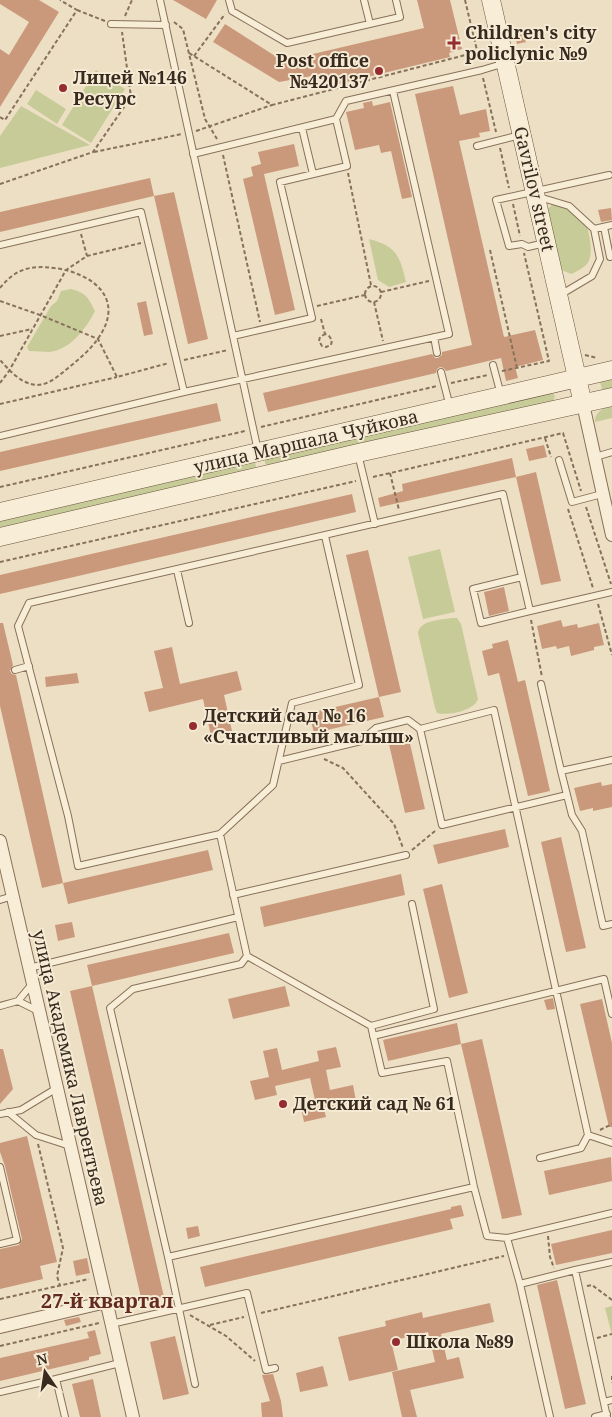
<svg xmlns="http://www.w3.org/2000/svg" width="612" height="1417" viewBox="0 0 612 1417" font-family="'Noto Serif',serif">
  <rect width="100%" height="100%" fill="#eddfc4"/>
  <path fill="#c7cb98" d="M96,70L125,89L91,143L62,125Z
    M36,90L66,109L57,124L27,104Z
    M21,106L90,145L0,168V136Z
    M552,205C563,206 572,209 581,216C589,224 595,255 587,264C583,268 576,272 571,274L562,270L549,216L548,208Z
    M369,239C397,246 400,257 406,282L389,287L378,280Z
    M71,289C86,293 88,297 95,311C86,329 70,350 49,352C43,352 36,351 29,351L27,347L51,306L57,301L61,291Z
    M612,377V391L602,389L600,382L603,379Z
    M550,391L555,396L553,402L268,467L265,463V458Z
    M612,405V418L595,422C594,412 604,408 612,405Z
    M253,461L256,465L255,470L0,528V519Z
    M440,549L455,612L423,619L408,557Z
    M452,618H457L461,624L478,699C474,711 448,716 437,713L435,708L418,633C420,620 440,620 452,618Z
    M612,1306V1335L605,1308Z"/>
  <path fill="#ca997b" d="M0,0H39L59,12L0,107V49L9,55L29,22L0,4Z
    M173,0H217L206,19Z
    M417,0H450L462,49L449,53L450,57L326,87L323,74L279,82L213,42L225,24L283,61L424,28Z
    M524,34L526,42L517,44L515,35Z
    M453,86L460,115L486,109L490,131L479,133L480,137L459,141L504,337L535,330L543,360L515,367L518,378L506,381L501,358L446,371L444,368L440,367L437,369L436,373L268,412L263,393L432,354L435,358H438L442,355V352L472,345L415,94Z
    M372,101L373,106L390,102L412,197L402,199L391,151L381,153L379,145L355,150L346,112L364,108L363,103Z
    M294,144L299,166L264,174L295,310L275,315L243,179L253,176L251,167L261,164L258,152Z
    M150,178L154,196L0,232V212Z
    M174,192L208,339L188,344L154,196Z
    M611,208L612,220L601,222L598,210Z
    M146,301L153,334L144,336L137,303Z
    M217,403L221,421L0,471V452Z
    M544,445L547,457L529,461L526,449Z
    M512,458L516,477L380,507L378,498L403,491L402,484Z
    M536,472L561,581L541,585L516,477Z
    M352,494L356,512L0,594V575Z
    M368,550L401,692L379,697L346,555Z
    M504,587L509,611L489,616L484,592Z
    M561,620L563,627L577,624L578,628L599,623L604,645L594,647V650L571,656L569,646L557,649L556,646L542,649L537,626Z
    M0,623H3L13,665L10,671L12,674L16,675L63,883L42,888L0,706Z
    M508,640L518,682L525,680L550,791L528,796L499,673L488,676L482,651L493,648L492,644Z
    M172,647L180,684L237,671L242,690L224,695L232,731L211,736L203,699L149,712L144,692L163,688L154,651Z
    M77,673L79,683L46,687L45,677Z
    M379,697L384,717L314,733L309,713Z
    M408,735L425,809L405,813L388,740Z
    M601,782L602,786L612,784V807L593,811V808L580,811L574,788Z
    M505,829L509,847L438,864L433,845Z
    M561,837L586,948L566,952L541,842Z
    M208,850L213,870L68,904L63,883Z
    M401,874L405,895L264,927L260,907Z
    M442,884L468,993L449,998L423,889Z
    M72,922L75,937L58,941L55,925Z
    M229,933L234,953L92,986L87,965Z
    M92,986L164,1297L142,1302L70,991Z
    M285,986L290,1006L233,1019L228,999Z
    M553,998L555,1009L547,1010L544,1000Z
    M602,999L612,1043V1127H609L580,1004Z
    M457,1023L461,1044L388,1061L383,1040Z
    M482,1039L522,1215L502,1219L461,1044Z
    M336,1047L341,1067L326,1070L330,1090L353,1085L356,1101L324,1109L326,1117L304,1122L300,1103L315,1100L310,1078L275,1086L277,1095L255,1100L250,1081L269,1077L263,1051L277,1048L282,1070L319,1061L317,1051Z
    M0,1049H3L13,1089L0,1104Z
    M27,1136L57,1262L40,1266L43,1279L0,1289V1249L19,1245L22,1239L5,1166L0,1152V1143Z
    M611,1157L612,1181L549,1195L544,1171Z
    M461,1205L464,1216L450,1219L453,1229L205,1287L200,1267L451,1209V1207Z
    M198,1226L200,1236L188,1239L186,1228Z
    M612,1230V1253L556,1265L551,1244Z
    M87,1258L90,1273L76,1276L73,1261Z
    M557,1280L586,1404L565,1409L537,1285Z
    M490,1303L494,1322L441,1334L447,1360L459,1357L464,1378L410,1390L417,1417H402L392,1372L435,1362L428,1332L391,1341L398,1370L349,1381L338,1337L386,1326L385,1321L422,1312L423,1318Z
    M79,1317L81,1322L66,1326L64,1320Z
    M95,1330L101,1354L89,1357V1360L0,1381V1358L89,1338L87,1332Z
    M175,1336L189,1394L163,1400L150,1342Z
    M323,1366L328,1386L300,1392L296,1373Z
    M273,1374L281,1401L283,1417H262L261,1403L270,1401L262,1375Z
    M93,1379L101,1417H80L72,1384Z"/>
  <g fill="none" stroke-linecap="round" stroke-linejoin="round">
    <g stroke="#87715b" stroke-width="8">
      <path id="lane" d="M160,0L258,451
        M229,0L232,11L287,43L400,17L396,0
        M364,0L370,24
        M111,24L166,25
        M302,128L313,174
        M477,146L520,135
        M193,154L336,119L346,101L482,70L505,63L523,55
        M539,197L569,206L594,229L600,259L592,276L560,295
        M604,227L610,257
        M594,229L612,225
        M545,243L528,247L522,244L509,246L496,200L609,175
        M0,245L141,212L184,392
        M233,336L312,318L280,182L347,166L336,119
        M434,337L437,353
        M493,365L501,395
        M441,372L450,407
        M0,436L184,392L449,334L393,91
        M358,454L375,524
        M595,457L612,452
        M559,460L572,502L602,494
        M177,570L189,623
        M522,577L473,589L481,623L530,611
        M15,670L29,666
        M541,684L561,771
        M612,760L561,771L567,795L442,825L420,729L494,710L588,1135L612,1143
        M279,761L361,741L376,728L408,720L420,729
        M567,795L572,815L582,831L603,926L612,924
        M220,834L78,866L68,816L18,626L29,603L503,494L530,611L612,592
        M233,895L406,855
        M0,900L13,896
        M247,956L371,1026L434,1009L412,904
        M29,968L238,917
        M32,984L18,1001L38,1011
        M0,1006L18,1001
        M371,1026L382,1073L447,1061L474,1187L487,1236L507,1238L612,1213
        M373,1036L604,979L612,1014
        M8,1112L36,1135L70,1146
        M0,1114L21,1110L57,1088
        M540,1158L581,1148L588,1135
        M0,1167L17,1240L0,1244
        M507,1238L520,1284
        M168,1257L474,1187
        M111,1324L247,1293L266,1370L275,1368
        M56,1379L120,1363
        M195,1384L168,1257L110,1008L133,989L241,964L247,956L220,834L273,785L292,703L359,685L325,536
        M0,1392L56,1379L65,1417
        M604,1402L612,1400
        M550,1417L520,1284L575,1270
        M595,1417L607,1414
        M607,1417L575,1270L612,1262"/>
    </g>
    <g stroke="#87715b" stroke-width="14">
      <path id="street" d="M583,404L612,535
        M0,841L133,1417
        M0,1327L106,1302"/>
    </g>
    <g stroke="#69523e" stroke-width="19">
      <path id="secondary" d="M491,0L583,404
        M0,512L612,370
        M0,537L358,453L612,397"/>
    </g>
    <path stroke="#87715b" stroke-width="2" stroke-dasharray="4 2.5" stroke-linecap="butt" d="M465,0L480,63
      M77,10L105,21
      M125,16L132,0
      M174,22L183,29L205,119L217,139
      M189,53L272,105L477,52
      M194,56L225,14
      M483,78L496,132
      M0,117L5,120L77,10L60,0
      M196,131L272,105
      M500,148L509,188
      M94,152L182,134
      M223,155L260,322
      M348,173L371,285
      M0,184L93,152L131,97L122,32
      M513,204L520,236
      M81,234L87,256
      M490,250L517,368
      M365 294a8 8 0 1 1 16 0a8 8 0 1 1-16 0Z
      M0,288C15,269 30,265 54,268C93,273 127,299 97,340C89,351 78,360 67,369C58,376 49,385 37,385C21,384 10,371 0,360
      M381,292L429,281
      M0,301L40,315L98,339L117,377L169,363
      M374,302L383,341
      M317,306L365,295
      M321,319L325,334L329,336L332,340L331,345L326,347L322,346L319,341L320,337L325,334
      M0,336L32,329
      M585,355L597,358
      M184,360L228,350
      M502,371L549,361L524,253
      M0,383L9,371L66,270L87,256L141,243
      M451,383L488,375
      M0,404L117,377
      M261,427L437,386
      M545,438L551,457
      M390,473L399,510
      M373,477L563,433L581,491
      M0,487L245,431
      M586,507L611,584
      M568,509L593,588
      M0,562L356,481
      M598,604L612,655
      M531,620L542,677
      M324,759L343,768L394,824L403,848
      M412,850L435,831
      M600,1130L612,1124
      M38,1144L63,1248L57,1276L60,1286
      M548,1236L550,1257L554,1268
      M587,1286L592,1285L612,1300
      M0,1299L89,1279
      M261,1313L504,1256
      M190,1315L226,1336L255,1361
      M210,1325L244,1317
      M597,1338L612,1334
      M0,1346L99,1323
      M612,1376V1383"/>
    <use href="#lane" stroke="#f8edd7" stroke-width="6"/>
    <use href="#street" stroke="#f8edd7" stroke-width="12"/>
    <use href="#secondary" stroke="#f8edd7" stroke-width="18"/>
  </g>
  <g fill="#952c31" stroke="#f5ead3" stroke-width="2">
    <path d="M451.5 35.5h5v5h5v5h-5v5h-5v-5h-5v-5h5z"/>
    <circle cx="379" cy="71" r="5"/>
    <circle cx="63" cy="88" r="5"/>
    <circle cx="193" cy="726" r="5"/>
    <circle cx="283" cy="1104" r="5"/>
    <circle cx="396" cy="1342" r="5"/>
  </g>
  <g text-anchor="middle" stroke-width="4" stroke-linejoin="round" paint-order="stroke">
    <g font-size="18" font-weight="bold" fill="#382a1e" stroke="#f5ead3" text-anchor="start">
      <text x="465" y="39">Children's city<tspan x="465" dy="21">policlynic №9</tspan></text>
      <text x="369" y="67" text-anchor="end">Post office<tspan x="369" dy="21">№420137</tspan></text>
      <text x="73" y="84">Лицей №146<tspan x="73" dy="21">Ресурс</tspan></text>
      <text x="203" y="722">Детский сад № 16<tspan x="203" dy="21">«Счастливый малыш»</tspan></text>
      <text x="293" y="1110">Детский сад № 61</text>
      <text x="406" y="1348">Школа №89</text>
    </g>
    <g font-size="18" fill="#382a1e" stroke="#f5ead3">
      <text transform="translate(534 189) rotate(77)" y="6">Gavrilov street</text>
      <text transform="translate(306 442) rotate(-13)" y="6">улица Маршала Чуйкова</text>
      <text transform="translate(70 1068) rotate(77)" y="6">улица Академика Лаврентьева</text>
    </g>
    <g font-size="20" font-weight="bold" fill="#632a1f" stroke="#f5ead3">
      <text x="107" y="1308">27-й квартал</text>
    </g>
  </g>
  <g transform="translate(45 1372) rotate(347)" stroke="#f5ead3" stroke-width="4" paint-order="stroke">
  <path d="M0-4L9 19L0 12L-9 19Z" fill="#382a1e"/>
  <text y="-8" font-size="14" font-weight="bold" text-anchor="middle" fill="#382a1e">N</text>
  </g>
</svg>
